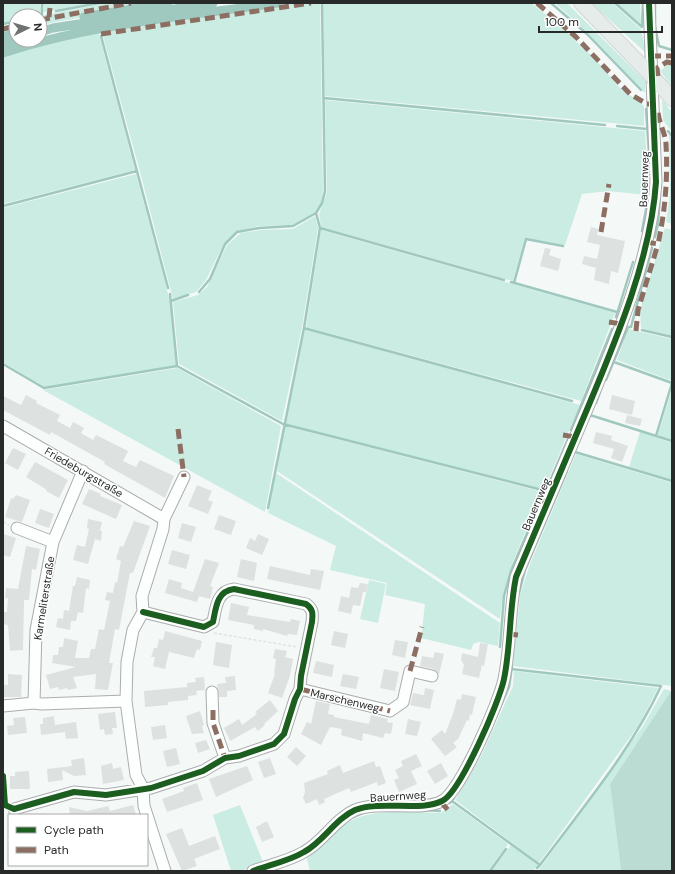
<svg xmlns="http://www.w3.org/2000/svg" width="675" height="874" viewBox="0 0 675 874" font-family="'DM Sans',sans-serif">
  <rect width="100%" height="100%" fill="#f4f9f7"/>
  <path fill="#caece3" d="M3,3H40L41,12L27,16H16V19L3,23Z
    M43,3H91L44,12Z
    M106,3H168L55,22L40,26V16Z
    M278,3H320L323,191L321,203L315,212L293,225L259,226L238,231L224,243L206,280L196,292L173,299L140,172L101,29Z
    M323,3H531L557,23L595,59L619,87L644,106V126L325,96Z
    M555,3H567L645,81V93L588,33Z
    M591,3H612L641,29L646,53Z
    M616,3H640L641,24Z
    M16,23V33L3,37V26Z
    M98,30L135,170L3,204V53L54,38Z
    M667,65H672V86L660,71Z
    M325,100L645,131L648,182L646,195L608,191L582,194L565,245L525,238L513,281L321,227L319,214L327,192Z
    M662,100L672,112V132L663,120Z
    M669,134L672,139V224L666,222L670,194Z
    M136,174L170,301L176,365L45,387L3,362V208Z
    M315,216L318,228L302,327L282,421L179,364L173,302L198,295L207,287L227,245L241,233L261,230L293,229Z
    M665,228L672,230V336L641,328L640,310Z
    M321,230L615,313L581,401L306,327Z
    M305,329L580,405L544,490L286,424Z
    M628,329L672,339V381L617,360Z
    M177,368L281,426L265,512L43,390Z
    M672,389V440L658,435Z
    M285,426L543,492C525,534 504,573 500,619L277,471Z
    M640,432L672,443V480L629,467Z
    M576,454L672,483V686L513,666L520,595L530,564Z
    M276,473L500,623L498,646L479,642L473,644L471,650L421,638L425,604L385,595L387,583L330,570L336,546L268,513Z
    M369,580L386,584L378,623L360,619Z
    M514,671L658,688L639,725L539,863L455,800L482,754L513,686Z
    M664,689L671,691L610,784L621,871H538L643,726Z
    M453,804L508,844L488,871H310L307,859C320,846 334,830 350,821C374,808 414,812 441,813Z
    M240,805L263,862L241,871H231L213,815Z
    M511,845L538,865L533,871H491Z"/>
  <path fill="#badcd3" d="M671,691L672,871H621L610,784Z"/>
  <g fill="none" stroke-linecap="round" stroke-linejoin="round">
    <path stroke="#9fc8be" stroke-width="2.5" d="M551,3L587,34L641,90
      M615,3L642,27L643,3
      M56,11L99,3
      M33,16L42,14V3
      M655,20V3
      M3,24L16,21
      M655,27L659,46L672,50
      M101,36L168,288
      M324,98L605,125
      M617,126L647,129
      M668,131L672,136
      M3,206L137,171
      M320,228L504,280
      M642,231L651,183L646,109
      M655,237L658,224L660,194
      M511,282L617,312
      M514,283L526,239L563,246
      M199,292L210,279L225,244L237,232L259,228L293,226L316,213L322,203L325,191L322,5
      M170,294L177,366L283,424L546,491
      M171,301L188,295
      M616,317L633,262
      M304,328L572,401
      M642,330L672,337
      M614,362L672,383L656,436
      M3,364L44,388L177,366
      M606,380L628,327H631L652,248
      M596,403L600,392
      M590,415L672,441
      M571,430L612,329
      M575,452L672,481
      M544,495L568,439
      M268,508L304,328L320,228L316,213
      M519,593L525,570L567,471
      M500,647L504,596L511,571L539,505
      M499,710L509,687L512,667
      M452,801L540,865C582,808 631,751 661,686L511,669
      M450,803L454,798
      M426,810L440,811
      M353,817L363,813
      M537,868L540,865
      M490,871L506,849"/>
    <path stroke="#9fc8be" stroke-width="9" d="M84,17L168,3
      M40,32L53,28L213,3
      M3,37L16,33
      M3,46L20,40
      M3,53C91,24 186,16 278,3"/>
  </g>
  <path fill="#dde1e0" d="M591,227L598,229L597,235L625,241L618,273L611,271L609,284L594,280L596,268L582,264L584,256L597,259L600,245L587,242Z
    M545,248L551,249L549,255L561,259L558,271L540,266Z
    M26,395L37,401L36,403L60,415L57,421L70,428L73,422L84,428L81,433L93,440L96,435L128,451L123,461L136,467L140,460L174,476L165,498L104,464L105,462L51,432L50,435L3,410V396L21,405Z
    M612,395L635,401L632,415L609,409Z
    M627,415L642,419L640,426L625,423Z
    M596,432L612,436L611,440L628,446L622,462L611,458L614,449L593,443Z
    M13,448L26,454L18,470L5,463Z
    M35,462L68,480L59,498L46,491L47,490L26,477Z
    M197,485L212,491L208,500L213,502L208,514L188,506Z
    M89,489L101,494L100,496L122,505L116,519L82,504Z
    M16,495L30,500L22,522L5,517L11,498L13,499Z
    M40,509L54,514L49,528L35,523Z
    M219,515L236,521L231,535L214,529Z
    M88,519L102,522L100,531H102L101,541L95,539L88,564L73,560L77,545L85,547L89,529L87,528Z
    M134,521L150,526L133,573H130L119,630L115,629L109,663H113L108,690L95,689L96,674L73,677L77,688L68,690L67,688L59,690L58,687L50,689L46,675L76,667L52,663L53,655H58L59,647H63L64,638L78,641L75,658H89L91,649H95L99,629L104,630L110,601L105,600L107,592L113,593L115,582L117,583L121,561L116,559L120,546L123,547Z
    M182,523L196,527L191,542L178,538Z
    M3,534L16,538L10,557L3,555Z
    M258,534L269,539L262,555L246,548L250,538L255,541Z
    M26,546L40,549L36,570L32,569L29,600H24L23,650L10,651L8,625L3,624V612H7L8,598H5L6,588L18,589Z
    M172,550L190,555L186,569L168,564Z
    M205,559L219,563L210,586L213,587L210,599L199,596L197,602L165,593L169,579L182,583L181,588L193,592Z
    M241,559L257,563L254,581L237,577Z
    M270,566L310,575L311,569L324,571L320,590L267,579Z
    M77,577L90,580L89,589L86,588L83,613L78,612L76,621H71L70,630L56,627L58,618L63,619L64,610L69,611L73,586H75Z
    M360,583L368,584L366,592H363L360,606L353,605L351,614L338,611L341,596L349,598L351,587L358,588Z
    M231,603L249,607L247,615L290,622L291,619L300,621L297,635L288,634L287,636L263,629V631L254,629V625L228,620Z
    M165,631L202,641L200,650L197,649L194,658L169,652L165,669L153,666L155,657H151L154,648H157L159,639L163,640Z
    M334,631L348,634L345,648L331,645Z
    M395,640L408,642L405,658L392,655Z
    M216,642L232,645L229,668L213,665Z
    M480,643L488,644L484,666L482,665L479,678L462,674L464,665L461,660L462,653L478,657Z
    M275,649L287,651L285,657L293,659L290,676L282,698L268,693L275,674H274L276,659L273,658Z
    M435,652L444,654L439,674L434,669L420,666L422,656L433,658Z
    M316,661L334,665L332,677L313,673Z
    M384,669L399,672L395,691L380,688Z
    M8,674L22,675L21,697H3V685H8Z
    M343,674L359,677L356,689L340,686Z
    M235,676L236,690L227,691V697H219L217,684L226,683L225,677Z
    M204,677L205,690L196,691L197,695L188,696V700L168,702V705L145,707L144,691L187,687V683L196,682L195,678Z
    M425,688L434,690L430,709L410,705L413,693L424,695Z
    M462,694L476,697L472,715L470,714L469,721L467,720L458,739L453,743L457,747L445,756L431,739L442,730L445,734L453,714L457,699L461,700Z
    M270,700L278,711L264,724L265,725L258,731L255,727L230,741L224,728L239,719L242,725L257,714L255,712Z
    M316,701L330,704L328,714L334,715V717L369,724L371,715L388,719L387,722L393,723L391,734L385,733L383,738L363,733L362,741L341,735L342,729L330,727L321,745L301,734L307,722L311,724Z
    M200,711L204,725L202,726L204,733L192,734L186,716Z
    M115,712L117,728H112L113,734L105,735L104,729L100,730L98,714Z
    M54,716L55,725L76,722L78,738L66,739L65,732L41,735L40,724H43V718Z
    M25,717L27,733L8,735L7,726L14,725L13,718Z
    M408,719L421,722L417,736L405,734Z
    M165,725L167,738L153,740L151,727Z
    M206,740L210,749L198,753L195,743Z
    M296,747L306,756L297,766L287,757Z
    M176,748L180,764L167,767L163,751Z
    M416,754L422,766L411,771L417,784L399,792L394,780L399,778L395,770L403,766L401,761Z
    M84,758L86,775L74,776L62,770L63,780L48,782L47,769L72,766L71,760Z
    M270,758L276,774L264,778L258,762Z
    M374,761L376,767L380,766L386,783L378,786L377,782L351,792L349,788L324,799L325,802L319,805L317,799L306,804L303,798L305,792L304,783L328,774L327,771L340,765L343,773Z
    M112,763L113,769L121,767L124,780L103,784L101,766Z
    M441,763L448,776L435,784L427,771Z
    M247,766L253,780L216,797L209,779Z
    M29,771L30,789H10V776H15V772Z
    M197,783L203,800L167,812L162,799L184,791L183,788Z
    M133,805L136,815H70L69,807L87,811L108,806L110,811Z
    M267,821L274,837L262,842L256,827Z
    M182,828L189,846L215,836L220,849L194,859L197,866L182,871L166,834Z"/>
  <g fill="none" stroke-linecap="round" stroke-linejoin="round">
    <g stroke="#aaadac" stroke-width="13">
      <path id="minor" d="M3,426L164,519
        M83,471L53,542L36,630L34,703L41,704L126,701
        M17,528L53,542
        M300,689L390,711L403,702L410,671L432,676
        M212,692L213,723L225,758
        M3,706L34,703
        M14,809L74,792L106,795L151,788L203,771L225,758L239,756L274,744L284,734L295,699L300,689L301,676L312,622C313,613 313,609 306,604L234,589C217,591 216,607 213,622L204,627L143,612
        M165,871L144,806L143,788L136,775L126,701L127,662L133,630L143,612L142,596L163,529L164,519L184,477
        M253,871C269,865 289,861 304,852C323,842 335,819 355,810C380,800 421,812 442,801C460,793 500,700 504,679C511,645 509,611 516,577C540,520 564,464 588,407C617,338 651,257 656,182L649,3"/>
    </g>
    <g stroke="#d4d6d5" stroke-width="16">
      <path id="major" d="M581,3L641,65
        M662,87L672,99"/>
    </g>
    <path stroke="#e2e3e3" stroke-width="1.5" stroke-dasharray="3 2" stroke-linecap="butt" d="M3,522L9,525
      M214,633L297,647"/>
    <use href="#minor" stroke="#fdfefe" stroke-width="11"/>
    <use href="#major" stroke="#e5ecea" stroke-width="14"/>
    <g stroke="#d4d6d5" stroke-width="16" stroke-linecap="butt">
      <path id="major-bridge" d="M641,65L662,87"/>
    </g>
    <use href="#major-bridge" stroke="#e5ecea" stroke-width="14"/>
    <path stroke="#8d6e63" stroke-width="5" stroke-dasharray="10 5" stroke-linecap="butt" d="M537,3L576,37L630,94L647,104H653
      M49,17L50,8
      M40,20L131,3
      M3,29L16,26
      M101,34L311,3
      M651,56H672
      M658,76L657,68L667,62L672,63
      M601,232L609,184
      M646,242L658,244C665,212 668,178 666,145C666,134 659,124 658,112
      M609,322L621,324
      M636,331L638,310L658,244
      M178,429L184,477
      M563,435L575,437
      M536,500L548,502
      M508,634L519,635
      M410,671L422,627
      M300,689L390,711
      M213,710V723L225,758
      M441,802L448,810"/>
    <g stroke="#fff" stroke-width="8">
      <path id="cycleway" d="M3,776L5,805L14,809L74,792L106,795L151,788L203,771L225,758L239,756L274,744L284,734L295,699L300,689L301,676L312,622C313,613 313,609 306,604L234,589C217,591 216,607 213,622L204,627L143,612
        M253,871C269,865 289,861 304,852C323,842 335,819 355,810C380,800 421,812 442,801C460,793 500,700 504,679C511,645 509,611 516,577C540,520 564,464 588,407C617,338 651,257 656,182L649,3"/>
    </g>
    <use href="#cycleway" stroke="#1b5e20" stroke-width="6"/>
  </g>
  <g text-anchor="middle" stroke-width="3" stroke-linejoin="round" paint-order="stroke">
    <g font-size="11" fill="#272a29" stroke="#fff">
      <text transform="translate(644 179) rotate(-88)" y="4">Bauernweg</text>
      <text transform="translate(84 472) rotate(30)" y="4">Friedeburgstraße</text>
      <text transform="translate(536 504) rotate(-67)" y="4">Bauernweg</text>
      <text transform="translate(44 598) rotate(-81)" y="4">Karmeliterstraße</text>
      <text transform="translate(345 700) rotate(13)" y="4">Marschenweg</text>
      <text transform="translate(398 796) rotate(-4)" y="4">Bauernweg</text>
    </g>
  </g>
  <rect width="675" height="874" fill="none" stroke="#272a29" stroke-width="8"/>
  <rect x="8" y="814" width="140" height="52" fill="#ffffff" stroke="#a9aaa9"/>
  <rect x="16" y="827" width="20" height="6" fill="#1b5e20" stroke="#a9aaa9"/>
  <text x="44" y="834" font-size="12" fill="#272a29">Cycle path</text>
  <rect x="16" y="847" width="20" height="6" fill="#8d6e63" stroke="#a9aaa9"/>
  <text x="44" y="854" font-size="12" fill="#272a29">Path</text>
  <g transform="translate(28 28) rotate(85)"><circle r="19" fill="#ffffff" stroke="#a9aaa9"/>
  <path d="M0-3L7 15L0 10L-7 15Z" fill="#6f7271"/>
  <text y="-6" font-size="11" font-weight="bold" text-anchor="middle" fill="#272a29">N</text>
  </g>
  <path d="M539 26v6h123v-6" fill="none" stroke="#272a29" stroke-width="2"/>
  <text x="545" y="26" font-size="12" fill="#272a29" stroke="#ffffff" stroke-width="3" paint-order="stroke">100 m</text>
</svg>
